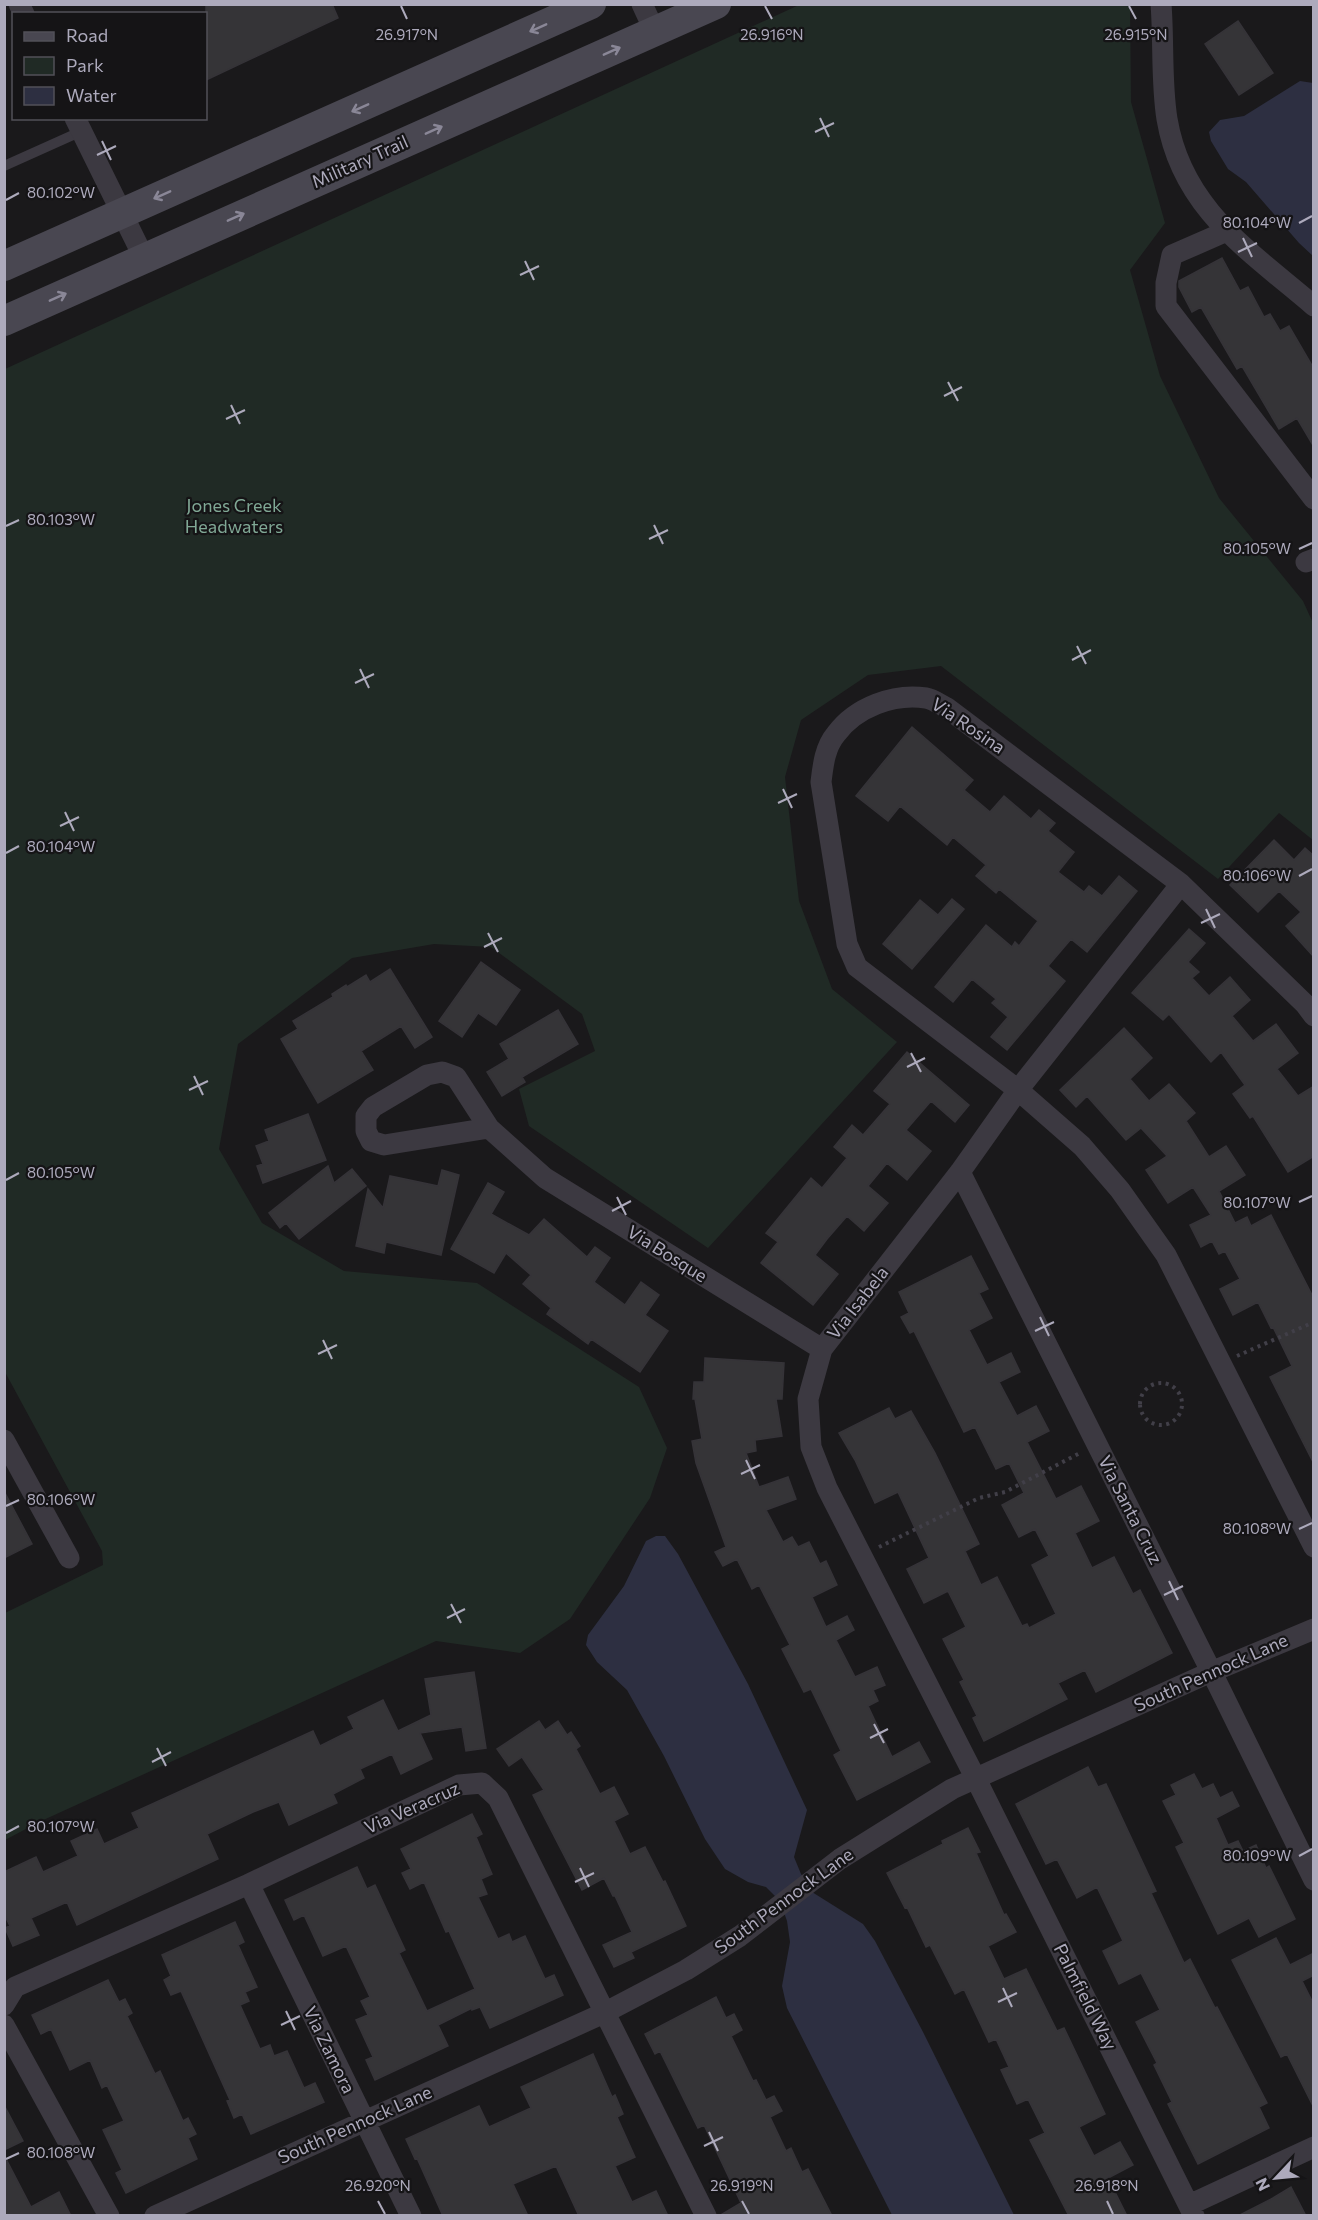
<svg xmlns="http://www.w3.org/2000/svg" width="1318" height="2220" viewBox="0 0 1318 2220" font-family="Commissioner,sans-serif">
  <rect width="100%" height="100%" fill="#1a191b"/>
  <path fill="#202a25" d="M799,5H1130L1131,102L1165,223L1130,270L1160,376L1219,498L1303,601L1313,623V840L1279,813L1218,879L941,666L868,675L801,720L785,777L799,901L832,989L897,1042L708,1248L529,1126L519,1089L595,1051L582,1014L491,947L434,944L352,958L238,1044L219,1149L262,1223L344,1271L477,1283L639,1387L667,1448L650,1498L570,1619L520,1653L436,1641L39,1822L5,1840V1613L103,1565L102,1551L5,1372V369Z"/>
  <path fill="#2d2f41" d="M1300,81L1313,83V256L1299,243L1246,182L1228,169L1211,141L1209,132L1220,120L1244,116Z
    M656,1536H665L678,1554L748,1684L807,1810L794,1857L801,1874L812,1892L863,1924L875,1941L923,2032L1014,2215H892L787,2008L782,1986L790,1942L787,1921L780,1901L766,1887L748,1882L725,1869L705,1839L664,1756L627,1690L597,1662L586,1645L588,1635L624,1586L646,1541Z"/>
  <path fill="#353437" stroke="#353338" stroke-width="1.5" d="M206,4H332L338,18L206,80Z
    M1238,21L1273,73L1239,95L1205,44Z
    M1222,258L1240,291L1248,287L1264,317L1270,314L1280,331L1289,326L1314,369V447L1297,418L1279,429L1242,366L1237,369L1201,307L1192,312L1179,287V281Z
    M912,727L973,780L964,790L990,812L1004,796L1031,819L1039,810L1055,823L1048,831L1074,852L1058,872L1084,892L1089,886L1102,896L1119,876L1137,891L1087,952L1071,939L1048,966L1065,981L1007,1050L991,1037L1008,1017L992,1003L996,999L972,979L953,1002L935,987L986,925L1012,947L1015,942L1019,946L1038,921L999,889L996,893L976,876L986,865L953,837L947,845L900,806L888,821L856,796Z
    M1274,840L1294,860L1305,848L1314,856V957L1286,926L1301,912L1279,891L1258,912L1230,885Z
    M952,899L964,909L912,969L883,944L920,900L938,915Z
    M1189,929L1205,943L1188,962L1199,972L1192,978L1209,996L1230,977L1250,1000L1232,1016L1253,1041L1276,1024L1298,1053L1277,1069L1298,1096L1314,1086V1156L1288,1172L1253,1116L1250,1118L1233,1094L1245,1085L1221,1052L1211,1062L1169,1014L1163,1020L1132,993Z
    M481,962L520,990L496,1025L478,1013L462,1037L439,1021Z
    M390,969L432,1037L415,1048L401,1026L361,1051L373,1070L318,1103L281,1039L298,1029L293,1021L333,997L332,994L346,985L347,987L366,975L370,982Z
    M558,1010L578,1044L522,1077L525,1082L502,1096L487,1072L509,1059L500,1044Z
    M1124,1028L1152,1058L1130,1079L1149,1101L1169,1084L1195,1113L1186,1121L1209,1157L1226,1146L1245,1175L1219,1191L1235,1223L1247,1217L1251,1226L1271,1215L1314,1299V1464L1270,1377L1292,1366L1273,1327L1271,1328L1258,1302L1233,1315L1220,1289L1240,1279L1225,1251L1219,1254L1212,1241L1201,1247L1190,1225L1211,1215L1193,1187L1168,1203L1146,1170L1167,1156L1141,1128L1126,1140L1087,1096L1076,1107L1060,1090Z
    M907,1052L969,1105L955,1122L931,1101L906,1130L931,1151L907,1180L887,1163L868,1186L888,1203L864,1231L847,1216L827,1239L815,1255L838,1274L813,1305L761,1263L778,1242L766,1233L811,1178L822,1188L847,1158L834,1147L852,1125L863,1135L890,1104L874,1091Z
    M308,1114L326,1160L263,1183L257,1166L263,1164L256,1146L269,1141L265,1130Z
    M328,1166L334,1183L352,1169L366,1186L299,1239L286,1223L280,1228L269,1213Z
    M442,1170L459,1175L441,1255L386,1242L384,1253L356,1246L368,1189L383,1208L390,1176L438,1186Z
    M488,1183L504,1192L491,1214L529,1235L544,1219L587,1257L595,1247L610,1258L594,1282L625,1305L641,1282L659,1295L645,1315L668,1331L640,1372L591,1339L588,1344L547,1314L551,1308L523,1284L531,1275L506,1253L494,1273L451,1249Z
    M971,1256L988,1289L979,1293L992,1318L969,1330L987,1365L1011,1353L1020,1372L999,1382L1017,1416L1036,1406L1049,1431L1027,1442L1056,1499L1081,1486L1099,1521L1075,1533L1092,1568L1114,1557L1133,1594L1140,1590L1172,1653L1096,1692L1085,1670L1058,1683L1067,1699L984,1741L973,1718L977,1716L960,1682L964,1680L943,1639L966,1627L948,1591L924,1603L907,1569L929,1558L898,1492L875,1503L855,1460L839,1433L889,1408L895,1419L911,1411L935,1453L979,1544L965,1551L981,1585L997,1577L1022,1626L1027,1624L1029,1628L1056,1614L1032,1565L1049,1556L1035,1529L1019,1537L1002,1505L1024,1493L1009,1463L996,1469L975,1427L964,1432L914,1331L910,1333L901,1317L909,1313L899,1292Z
    M705,1358L784,1363L782,1399H776L782,1436L755,1440L756,1451L746,1453L759,1487L788,1477L796,1499L766,1510L783,1542L792,1537L798,1547L809,1542L820,1564L826,1561L837,1585L812,1597L826,1627L847,1616L854,1630L836,1640L855,1677L877,1667L885,1685L873,1690L878,1701L868,1706L892,1757L919,1742L930,1762L857,1800L834,1755L841,1751L811,1689L804,1692L782,1649L790,1645L759,1585L752,1589L737,1559L723,1566L715,1552L726,1547L696,1463L692,1441L702,1439L695,1399H693L694,1382H704Z
    M4,1491L32,1544L4,1558Z
    M474,1672L486,1748L466,1751L462,1727L420,1733L432,1759L401,1774L392,1754L360,1769L364,1778L333,1794L337,1803L289,1825L279,1802L253,1812L207,1834L218,1859L77,1925L67,1902L31,1918L39,1935L13,1946L5,1928L10,1926L4,1914V1872L36,1857L43,1872L78,1856L71,1841L97,1829L104,1844L139,1828L132,1813L313,1731L320,1746L354,1729L348,1717L383,1700L398,1731L431,1715L425,1679Z
    M539,1721L545,1730L558,1721L567,1735L571,1732L580,1746L576,1749L600,1794L614,1787L628,1814L614,1821L630,1854L645,1847L663,1882L665,1881L686,1926L631,1952L634,1958L614,1967L603,1945L632,1932L615,1896H613L604,1878L582,1890L533,1795L544,1790L522,1757L509,1766L497,1749Z
    M1088,1767L1098,1787L1106,1784L1156,1891L1151,1893L1184,1963L1190,1959L1215,2008L1217,2007L1267,2103L1259,2107L1269,2128L1198,2164L1168,2104L1172,2102L1154,2065L1157,2063L1136,2022L1160,2010L1141,1973L1119,1984L1103,1951L1123,1941L1097,1887L1077,1898L1057,1859L1046,1864L1016,1804Z
    M1194,1774L1202,1789L1213,1784L1220,1798L1232,1792L1239,1806L1216,1818L1228,1845L1238,1841L1243,1851L1256,1845L1266,1868L1269,1866L1295,1919L1259,1937L1249,1918L1218,1934L1176,1847L1184,1843L1163,1801L1176,1795L1171,1785Z
    M472,1814L482,1834L476,1837L492,1874L481,1879L487,1894L478,1897L498,1939L509,1934L512,1942L525,1936L545,1979L554,1975L563,1995L490,2028L480,2007L472,2010V2008L438,2025L448,2046L375,2080L366,2060L373,2057L356,2020L368,2015L361,2001L370,1997L346,1946L323,1956L304,1915L294,1920L285,1900L357,1867L367,1889L375,1885L405,1950L399,1953L427,2011L475,1989L449,1931L446,1932L424,1882L410,1889L402,1873L411,1869L401,1849Z
    M968,1828L980,1852L976,1853L1004,1915L1006,1914L1016,1932L988,1946L1004,1979L1026,1969L1057,2031L1064,2028L1105,2114L1079,2127L1094,2156L1120,2142L1133,2165L1108,2178L1127,2216H1069L1030,2140L1045,2133L1028,2099L1017,2104L1001,2070L1009,2067L996,2039L989,2042L964,1989L955,1994L930,1945L926,1947L907,1907L905,1908L887,1873L943,1844L942,1841Z
    M235,1922L244,1942L238,1945L257,1987L245,1992L249,2001L240,2005L260,2049L270,2045L274,2056L287,2051L304,2088L315,2083L324,2102L251,2134L242,2114L234,2118L227,2101L230,2100L181,1991L171,1995L164,1980L171,1976L162,1955Z
    M1276,1938L1290,1965L1314,1953V1975L1302,1981L1314,2005V2108L1287,2054L1281,2057L1232,1960Z
    M108,1980L119,2002L125,1999L132,2013L127,2016L155,2074L160,2071L183,2121L188,2118L196,2134L188,2138L197,2159L126,2193L116,2173L122,2170L103,2130L124,2121L107,2085L102,2088L90,2060L70,2070L51,2029L41,2034L32,2015Z
    M716,1997L726,2018L734,2014L742,2030L731,2036L753,2081L756,2080L766,2100L774,2096L782,2111L770,2117L786,2151L791,2148L802,2172L808,2169L832,2216H719L741,2203L704,2125L698,2128L660,2051L655,2054L645,2034Z
    M593,2054L612,2097L615,2095L623,2114L617,2117L635,2157L615,2166L632,2202L656,2191L668,2216H579L556,2166L513,2184L528,2216H443L417,2158L415,2159L406,2139L479,2106L489,2127L531,2108L521,2087Z
    M4,2105L23,2141L4,2150Z
    M4,2155L31,2207L59,2192L71,2216H4Z
    M1291,2187L1306,2216H1238L1273,2198Z"/>
  <g fill="none" stroke-linecap="round" stroke-linejoin="round">
    <path stroke="#413f48" stroke-width="4" stroke-dasharray="3 4.5" stroke-linecap="butt" d="M1237,1356L1314,1322
      M1140 1404a21 21 0 1 1 42 0a21 21 0 1 1-42 0Z
      M879,1547L979,1498L1005,1492L1080,1453"/>
    <path stroke="#3c3941" stroke-width="10" d="M4,166L82,131"/>
    <path stroke="#3c3941" stroke-width="21" d="M19,4L24,14
      M642,4L655,32
      M1161,4C1164,42 1161,82 1167,119C1182,209 1250,251 1314,306
      M75,118L144,258
      M1227,231L1172,255L1166,283V306L1314,499
      M1306,562L1314,559
      M1181,884L1018,1090L960,1172L822,1349L808,1399L811,1447L827,1488L976,1779L1194,2216
      M1314,1016L1305,1004L1181,884L947,708C941,705 933,699 926,698C894,693 856,707 836,734C825,747 823,765 821,782L847,944L857,967L1018,1090L1082,1146L1120,1190L1166,1255L1314,1547
      M489,1128L384,1145L371,1141L366,1131V1116L373,1107L427,1075L442,1072L456,1077L489,1128L545,1178L822,1349
      M960,1172L1218,1685L1314,1880
      M4,1440L69,1558
      M249,1884L411,2216
      M4,2005L15,1987L249,1884L459,1785L482,1783L498,1798L706,2216
      M4,2025L109,2216
      M1189,2205L1314,2147
      M155,2216L604,2013L686,1970L740,1936L840,1859L952,1789L1211,1672L1314,1629"/>
    <path stroke="#494751" stroke-width="30" d="M4,266L591,4
      M4,321L716,4"/>
  </g>
  <defs><path id="oneway-shaft" d="M-6 0H5M1.5-3L5.5 0L1.5 3" fill="none" stroke-width="1.6" stroke-linecap="round" stroke-linejoin="round" transform="scale(1.5)"/></defs>
  <g stroke="#8a8797">
    <use href="#oneway-shaft" transform="translate(538 28) rotate(156)"/>
    <use href="#oneway-shaft" transform="translate(612 51) rotate(-24)"/>
    <use href="#oneway-shaft" transform="translate(360 108) rotate(156)"/>
    <use href="#oneway-shaft" transform="translate(434 130) rotate(-24)"/>
    <use href="#oneway-shaft" transform="translate(162 195) rotate(156)"/>
    <use href="#oneway-shaft" transform="translate(236 217) rotate(-24)"/>
    <use href="#oneway-shaft" transform="translate(58 297) rotate(-24)"/>
  </g>
  <path fill="none" stroke="#adaabc" stroke-width="2" d="M401,6L407,19M765,6L772,19M1129,6L1136,19M820,118L829,137M815,132L834,123M102,141L111,160M97,155L116,146M6,200L19,193M1299,223L1312,216M1243,238L1252,257M1238,252L1257,243M525,261L534,280M520,275L539,266M948,382L958,401M944,396L962,387M231,405L240,424M226,419L245,410M654,525L663,544M6,526L19,520M649,539L668,530M1299,549L1312,543M1077,646L1086,664M1072,660L1091,650M360,669L369,688M355,683L374,674M783,789L792,808M778,803L797,794M65,812L74,831M60,826L79,817M6,853L19,846M1299,876L1312,869M1206,909L1215,928M1201,923L1220,914M488,933L498,952M484,947L502,938M911,1053L921,1072M907,1067L925,1058M194,1076L203,1095M189,1090L208,1081M6,1180L19,1173M617,1197L626,1215M1299,1202L1312,1196M612,1211L631,1201M1040,1317L1049,1336M1035,1331L1054,1322M323,1340L332,1359M318,1354L337,1345M746,1460L755,1479M741,1474L760,1465M6,1506L19,1500M1299,1529L1312,1523M1169,1581L1178,1600M1164,1595L1183,1586M451,1604L461,1623M447,1618L465,1609M874,1724L884,1743M870,1738L888,1729M157,1748L166,1766M152,1762L171,1752M6,1833L19,1826M1299,1856L1312,1849M580,1868L589,1887M575,1882L594,1873M1003,1988L1012,2007M998,2002L1017,1993M286,2011L295,2030M281,2025L300,2016M709,2132L718,2151M704,2146L723,2137M6,2159L19,2153M378,2201L385,2214M742,2201L749,2214M1107,2201L1113,2214"/>
  <g text-anchor="middle" stroke-width="4.5" stroke-linejoin="round" paint-order="stroke">
    <g font-size="18" fill="#adaabc" stroke="#151416">
      <text transform="translate(360 162) rotate(-24)" y="6">Military Trail</text>
      <text transform="translate(968 726) rotate(34)" y="6">Via Rosina</text>
      <text transform="translate(667 1254) rotate(32)" y="6">Via Bosque</text>
      <text transform="translate(858 1303) rotate(-52)" y="6">Via Isabela</text>
      <text transform="translate(1130 1510) rotate(63)" y="6">Via Santa Cruz</text>
      <text transform="translate(1211 1673) rotate(-24)" y="6">South Pennock Lane</text>
      <text transform="translate(412 1808) rotate(-24)" y="6">Via Veracruz</text>
      <text transform="translate(784 1901) rotate(-36)" y="6">South Pennock Lane</text>
      <text transform="translate(1085 1997) rotate(63)" y="6">Palmfield Way</text>
      <text transform="translate(329 2050) rotate(64)" y="6">Via Zamora</text>
      <text transform="translate(355 2125) rotate(-24)" y="6">South Pennock Lane</text>
    </g>
    <g font-size="18" fill="#80a895" stroke="#151416">
      <text x="234" y="512">Jones Creek<tspan x="234" dy="21">Headwaters</tspan></text>
    </g>
  </g>
  <g font-size="15" text-anchor="middle" fill="#adaabc" stroke="#151416" stroke-width="4.5" stroke-linejoin="round" paint-order="stroke">
    <text x="772" y="40">26.916°N</text>
    <text x="407" y="40">26.917°N</text>
    <text x="1136" y="40">26.915°N</text>
    <text x="61" y="198">80.102°W</text>
    <text x="1257" y="228">80.104°W</text>
    <text x="61" y="525">80.103°W</text>
    <text x="1257" y="554">80.105°W</text>
    <text x="61" y="852">80.104°W</text>
    <text x="1257" y="881">80.106°W</text>
    <text x="61" y="1178">80.105°W</text>
    <text x="1257" y="1208">80.107°W</text>
    <text x="61" y="1505">80.106°W</text>
    <text x="1257" y="1534">80.108°W</text>
    <text x="61" y="1832">80.107°W</text>
    <text x="1257" y="1861">80.109°W</text>
    <text x="61" y="2158">80.108°W</text>
    <text x="378" y="2191">26.920°N</text>
    <text x="742" y="2191">26.919°N</text>
    <text x="1107" y="2191">26.918°N</text>
  </g>
  <rect width="1318" height="2220" fill="none" stroke="#adaabc" stroke-width="12"/>
  <rect x="12" y="12" width="195" height="108" fill="#151416" stroke="#525058" stroke-width="1.5"/>
  <rect x="24" y="32" width="30" height="9" fill="#494751" stroke="#525058" stroke-width="1.5"/>
  <text x="66" y="42" font-size="18" fill="#adaabc">Road</text>
  <rect x="24" y="57" width="30" height="18" fill="#202a25" stroke="#525058" stroke-width="1.5"/>
  <text x="66" y="72" font-size="18" fill="#adaabc">Park</text>
  <rect x="24" y="87" width="30" height="18" fill="#2d2f41" stroke="#525058" stroke-width="1.5"/>
  <text x="66" y="102" font-size="18" fill="#adaabc">Water</text>
  <g transform="translate(1276 2178) rotate(244)" stroke="#151416" stroke-width="4.5" paint-order="stroke">
  <path d="M0-4.5L10 22L0 15L-10 22Z" fill="#adaabc"/>
  <text y="-9" font-size="16" font-weight="bold" text-anchor="middle" fill="#adaabc">N</text>
  </g>
</svg>
